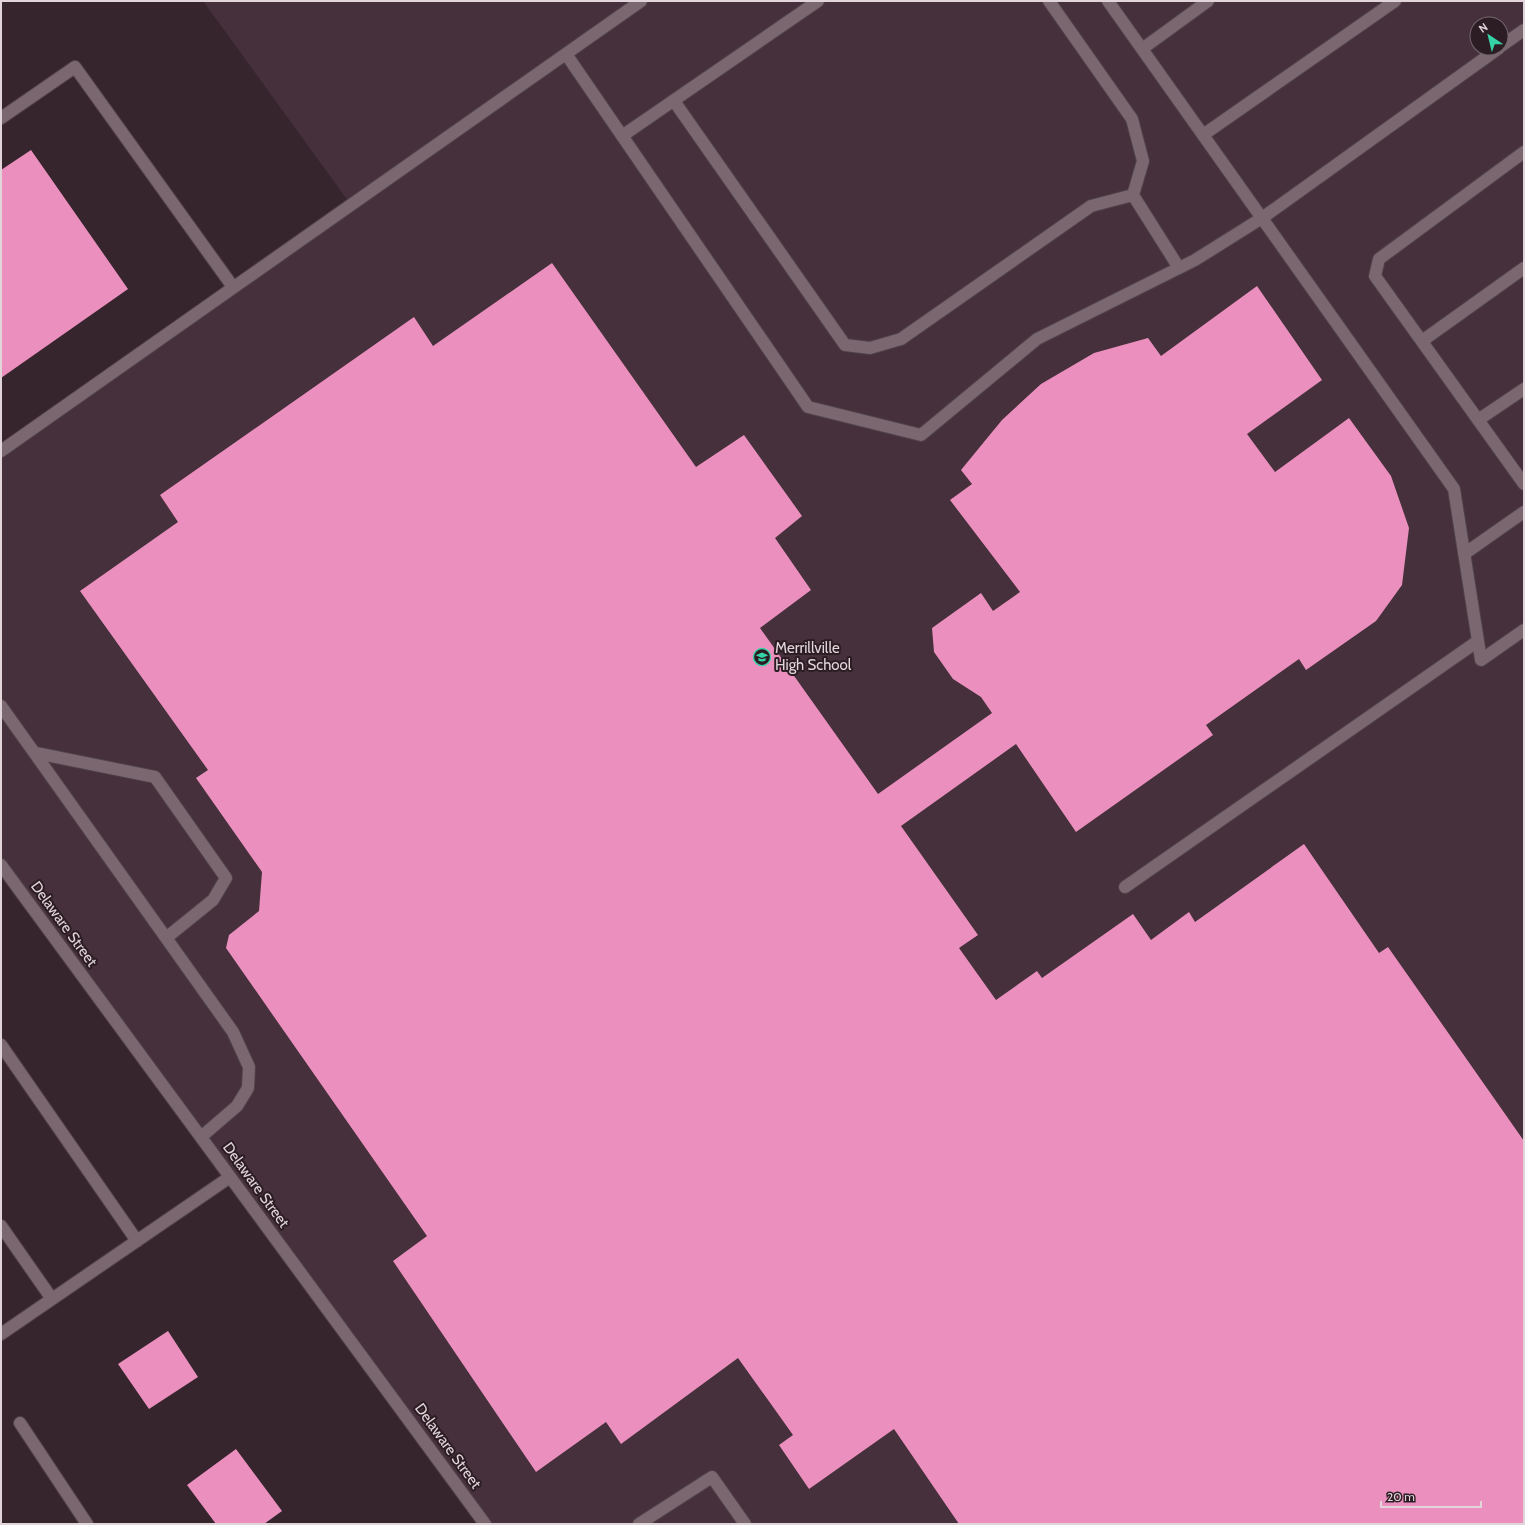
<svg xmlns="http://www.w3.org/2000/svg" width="1525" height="1525" viewBox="0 0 1525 1525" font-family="Cabin,sans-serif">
  <rect width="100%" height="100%" fill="#36252d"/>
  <path fill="#45303b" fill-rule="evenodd" d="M203,1H1524V1524H485L1,865V449L351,205ZM1477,24H1501V48H1477Z"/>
  <path fill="#eb90be" d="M31,150L128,289L1,378V170Z
    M552,263L696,467L744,435L802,516L775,538L811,590L760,628L878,794L992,713L981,697L953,679L934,652L932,628L981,593L993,611L1020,592L950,500L972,484L961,470L1002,420L1041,384L1094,353L1148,338L1161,356L1257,286L1322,380L1247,434L1275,472L1349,418L1391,476L1409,528L1402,585L1376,621L1306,670L1299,659L1206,725L1213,735L1076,832L1016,744L901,826L978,935L959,948L996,1000L1037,971L1042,978L1133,914L1151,940L1189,912L1195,922L1304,844L1379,953L1388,947L1524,1141V1524H959L894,1429L809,1489L779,1445L793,1435L738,1358L621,1444L606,1422L536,1472L393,1261L427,1236L226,948L229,935L259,911L262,872L196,778L208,770L80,591L178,522L160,495L414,317L433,346Z
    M168,1331L198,1377L149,1409L118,1364Z
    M236,1449L282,1511L264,1524H216L187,1485Z"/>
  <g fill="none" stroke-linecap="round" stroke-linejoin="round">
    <g stroke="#504248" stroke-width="14">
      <path id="minor" d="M1049,1L1132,119L1143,161L1133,195L1179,268
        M1108,1L1454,489L1481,660L1524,630
        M1501,46L1524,30
        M1142,49L1208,1
        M566,54L808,407L921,435L1037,339L1195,260L1262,218L1499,48
        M674,101L845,345L870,348L901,339L1091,206L1133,195
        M1,118L75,67L233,287
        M1203,135L1395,1
        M622,136L818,1
        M1524,152L1379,259L1375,276L1524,484
        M1422,341L1524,268
        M1478,420L1524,389
        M1,451L641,1
        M1464,554L1524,512
        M1,706L233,1032L249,1067L248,1088L237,1106L201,1137
        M36,753L155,777L226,878L213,900L166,938
        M1,865L485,1524
        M1125,887L1478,641
        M1,1045L137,1241
        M1,1226L52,1299
        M1,1334L230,1177
        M20,1423L87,1524
        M639,1524L712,1477L745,1524"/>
    </g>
    <use href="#minor" stroke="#7a6770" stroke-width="12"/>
  </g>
  <defs>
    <g id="school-ring" transform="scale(0.9)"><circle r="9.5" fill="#2c1c23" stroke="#35d4a7" stroke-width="1.5"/><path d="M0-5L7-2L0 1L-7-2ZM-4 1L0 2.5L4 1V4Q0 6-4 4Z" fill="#35d4a7"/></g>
  </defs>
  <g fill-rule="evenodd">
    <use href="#school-ring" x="762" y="657"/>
  </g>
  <g text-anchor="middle" stroke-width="4" stroke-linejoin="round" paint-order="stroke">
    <g font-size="15" fill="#e1d5da" stroke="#2c1c23" text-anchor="start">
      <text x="775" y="653">Merrillville<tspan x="775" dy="17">High School</tspan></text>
    </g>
    <g font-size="15" fill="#e1d5da" stroke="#2c1c23">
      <text transform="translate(64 924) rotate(54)" y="5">Delaware Street</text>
      <text transform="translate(256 1185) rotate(54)" y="5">Delaware Street</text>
      <text transform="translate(448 1446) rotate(54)" y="5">Delaware Street</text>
    </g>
  </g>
  <rect width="1525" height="1525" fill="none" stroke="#e1d5da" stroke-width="4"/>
  <g transform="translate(1489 36) rotate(325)"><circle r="19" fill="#2c1c23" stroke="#74666c"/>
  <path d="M0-3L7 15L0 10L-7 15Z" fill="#35d4a7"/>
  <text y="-6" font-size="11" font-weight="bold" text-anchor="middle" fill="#e1d5da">N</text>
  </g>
  <path d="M1381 1501v6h100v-6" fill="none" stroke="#e1d5da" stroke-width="2"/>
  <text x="1387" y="1501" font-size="12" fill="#e1d5da" stroke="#2c1c23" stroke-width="3" paint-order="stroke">20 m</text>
</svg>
